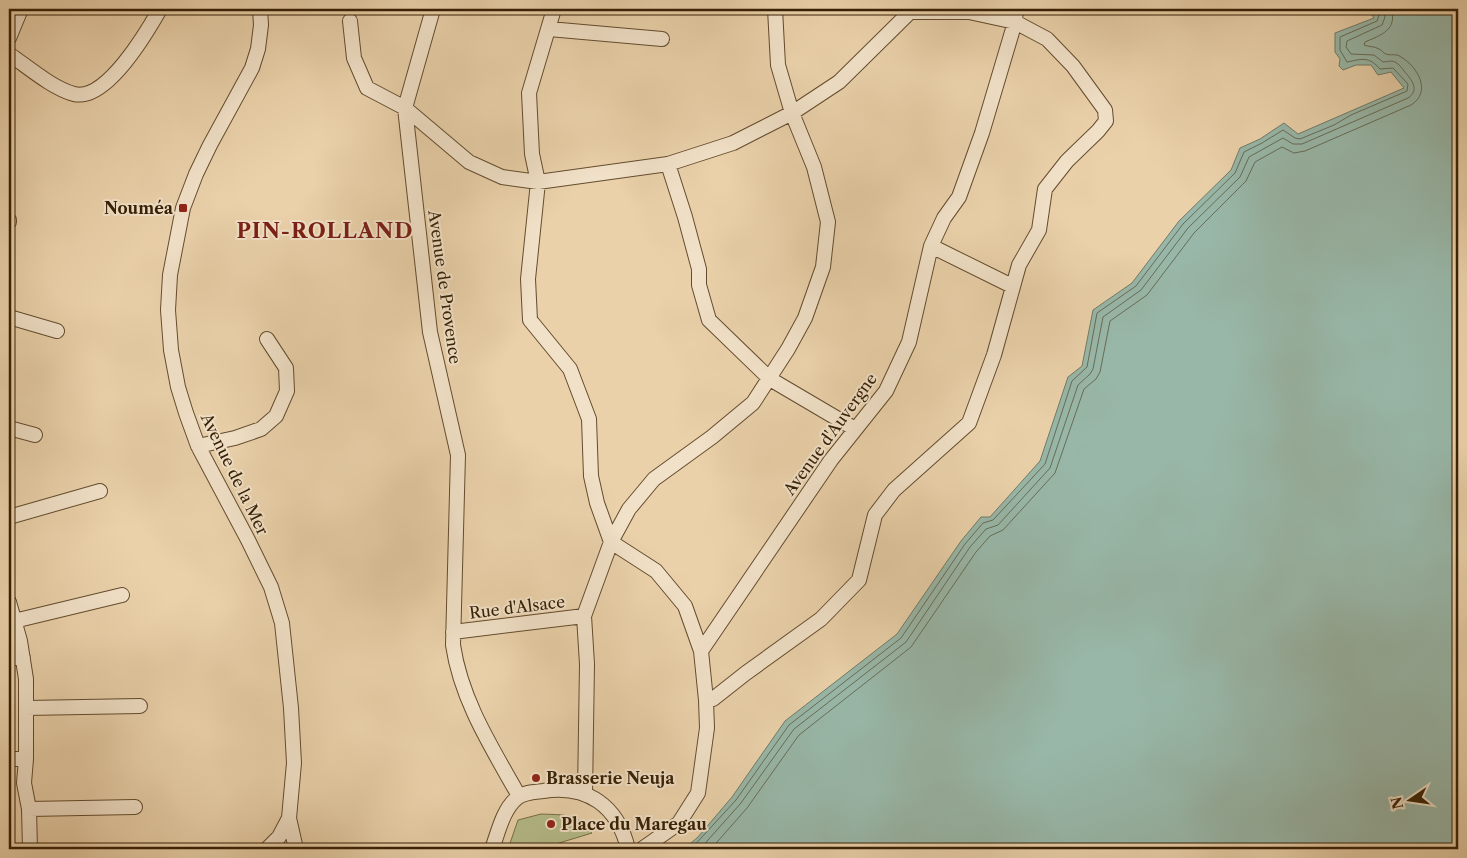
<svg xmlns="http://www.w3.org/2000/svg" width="1467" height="858" viewBox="0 0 1467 858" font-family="'Libre Caslon Text',serif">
  <rect width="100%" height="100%" fill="#ead1aa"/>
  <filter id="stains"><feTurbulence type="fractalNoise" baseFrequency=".004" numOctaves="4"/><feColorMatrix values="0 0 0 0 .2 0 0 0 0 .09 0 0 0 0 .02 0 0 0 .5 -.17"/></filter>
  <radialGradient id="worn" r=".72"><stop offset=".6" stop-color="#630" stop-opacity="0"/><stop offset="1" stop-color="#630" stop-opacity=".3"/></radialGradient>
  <path fill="#b5bc8a" stroke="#766e48" d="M541,814C564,815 577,813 592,833L546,847L508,849L518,820Z"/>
  <path fill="#98b7a8" stroke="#717b67" d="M1363,9H1458V849H684L698,837L732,797L785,721L897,634L961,541L981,517H990L1040,461L1068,377L1082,366L1093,310L1132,283L1179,221L1231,170L1240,148L1260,139L1284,123L1298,134L1404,88L1391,72L1378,75L1371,65H1356L1343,70L1339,66L1340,59L1335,52V33L1374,18L1369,11Z"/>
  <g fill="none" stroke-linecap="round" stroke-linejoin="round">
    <path stroke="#676c56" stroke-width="1" d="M691,849L736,800L789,725L901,638L965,544L983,523L993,520L1045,464L1072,381L1087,367L1097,313L1136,286L1183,224L1235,173L1244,152L1262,143L1283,130L1295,138L1300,139L1334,125L1351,115L1407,91L1408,84L1393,68L1380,69C1369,56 1362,59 1347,62L1340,50V37L1377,21L1379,15L1374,9
      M700,849L741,803L794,729L906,642L970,547L986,529L998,525L1050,468L1078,385L1090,374L1093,369L1103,317L1141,290L1188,228L1240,177L1249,157L1283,138L1293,144H1302L1408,98C1420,90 1412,80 1404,71C1402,68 1399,64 1395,62C1391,60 1387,62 1383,62L1374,55L1351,54L1346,47L1347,41L1382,25L1385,17L1382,9
      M711,849L747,808L799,735L911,647L976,552L990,536L1003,530L1055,473L1084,389L1096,379L1100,372L1110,321L1147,295L1194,233L1246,181L1255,162L1282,147L1294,153L1305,151L1411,105C1432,92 1418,67 1401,57C1396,53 1391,56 1386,54C1383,53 1382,50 1379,49C1374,46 1369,47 1364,45L1365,42C1381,35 1398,30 1391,9"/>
    <g stroke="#634c2e" stroke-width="16">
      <path id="minor" d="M260,9L261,25L258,49L252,68L210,145L196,174L183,208L170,275L168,310L171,350L178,387L186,413L198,446L248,540L271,587L282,623L291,708L294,763L289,818L296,849
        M433,9L405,108L430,332L458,455L453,645C461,700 492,748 519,796
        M554,9L529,93L532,154L538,182L528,279L530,320L570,369L589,419L591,476L597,503L611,542L584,616L587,664L585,794
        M350,21L354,58L367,88L405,108L469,162L502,177L538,182L668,164L733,143L792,113L839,82L910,12H969L1015,22L1047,39L1073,66L1105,110L1106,121L1098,131L1067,161L1045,189L1039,230L1019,265L994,355L969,423L894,490L875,515L859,580L821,619L746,673L713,699L706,700
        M549,29L662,39
        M9,38L21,9
        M9,54C28,67 52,88 74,94C106,102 147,32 160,9
        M668,164L685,217L699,269V285L709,320L770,379L855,429
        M9,220V222
        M931,246L1012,286
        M9,317L57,331
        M9,428L35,435
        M198,446L235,438L261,429L276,416L287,391L286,368L267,339
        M9,517L100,491
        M9,602L20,641L26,679V759L24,783L29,809L30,849
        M14,621L122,595
        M453,632L584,616
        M701,651L831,460L886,391L909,342L931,246L944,218L959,197L982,133L1015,22L1016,9
        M9,658H23
        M26,708L140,706
        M9,759H26
        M29,809L135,807
        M267,849L279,837L289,818
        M492,849C498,833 503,809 517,798C524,792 535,792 543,791C587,784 618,806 628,849
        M642,849L679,823L698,793L707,728L706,700L701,651L685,606L656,571L611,542L629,509L654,479L712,437L753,403L788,349L805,318L823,267L828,222L814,167L792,113L778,65L775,9"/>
    </g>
    <use href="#minor" stroke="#f1e1c8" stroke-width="14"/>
  </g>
  <g fill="#8f2418" stroke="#f1e1c8" stroke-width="2">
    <rect x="178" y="203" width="10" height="10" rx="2.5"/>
    <circle cx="536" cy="778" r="5"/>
    <circle cx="551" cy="824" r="5"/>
  </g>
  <g text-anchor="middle" stroke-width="4" stroke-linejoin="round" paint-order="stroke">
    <g font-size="16" font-weight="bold" fill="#362005" stroke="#f1e1c8" text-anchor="start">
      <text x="173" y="214" text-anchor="end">Nouméa</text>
      <text x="546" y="784">Brasserie Neuja</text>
      <text x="561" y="830">Place du Maregau</text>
    </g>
    <g font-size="16" fill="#362005" stroke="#f1e1c8">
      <text transform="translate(445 287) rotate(82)" y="6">Avenue de Provence</text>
      <text transform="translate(830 434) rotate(-54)" y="6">Avenue d'Auvergne</text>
      <text transform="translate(235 474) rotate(64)" y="6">Avenue de la Mer</text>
      <text transform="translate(517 607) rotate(-7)" y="6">Rue d'Alsace</text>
    </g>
    <g font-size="21" font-weight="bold" letter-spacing="1" fill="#7a1f14" stroke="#f1e1c8">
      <text x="325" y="238">PIN-ROLLAND</text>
    </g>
  </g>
  <rect width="1467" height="858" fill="none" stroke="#ead1aa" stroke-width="30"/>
  <rect x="10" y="10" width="1447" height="838" fill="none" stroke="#362005" stroke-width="2.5"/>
  <rect x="15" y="15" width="1437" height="828" fill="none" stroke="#362005"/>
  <g transform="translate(1410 800) rotate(257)" stroke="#f1e1c8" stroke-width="4" paint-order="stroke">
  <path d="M0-4L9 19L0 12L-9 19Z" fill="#362005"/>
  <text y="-8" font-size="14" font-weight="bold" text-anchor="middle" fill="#362005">N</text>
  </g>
  <rect width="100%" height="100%" filter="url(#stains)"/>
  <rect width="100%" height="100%" fill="url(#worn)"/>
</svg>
